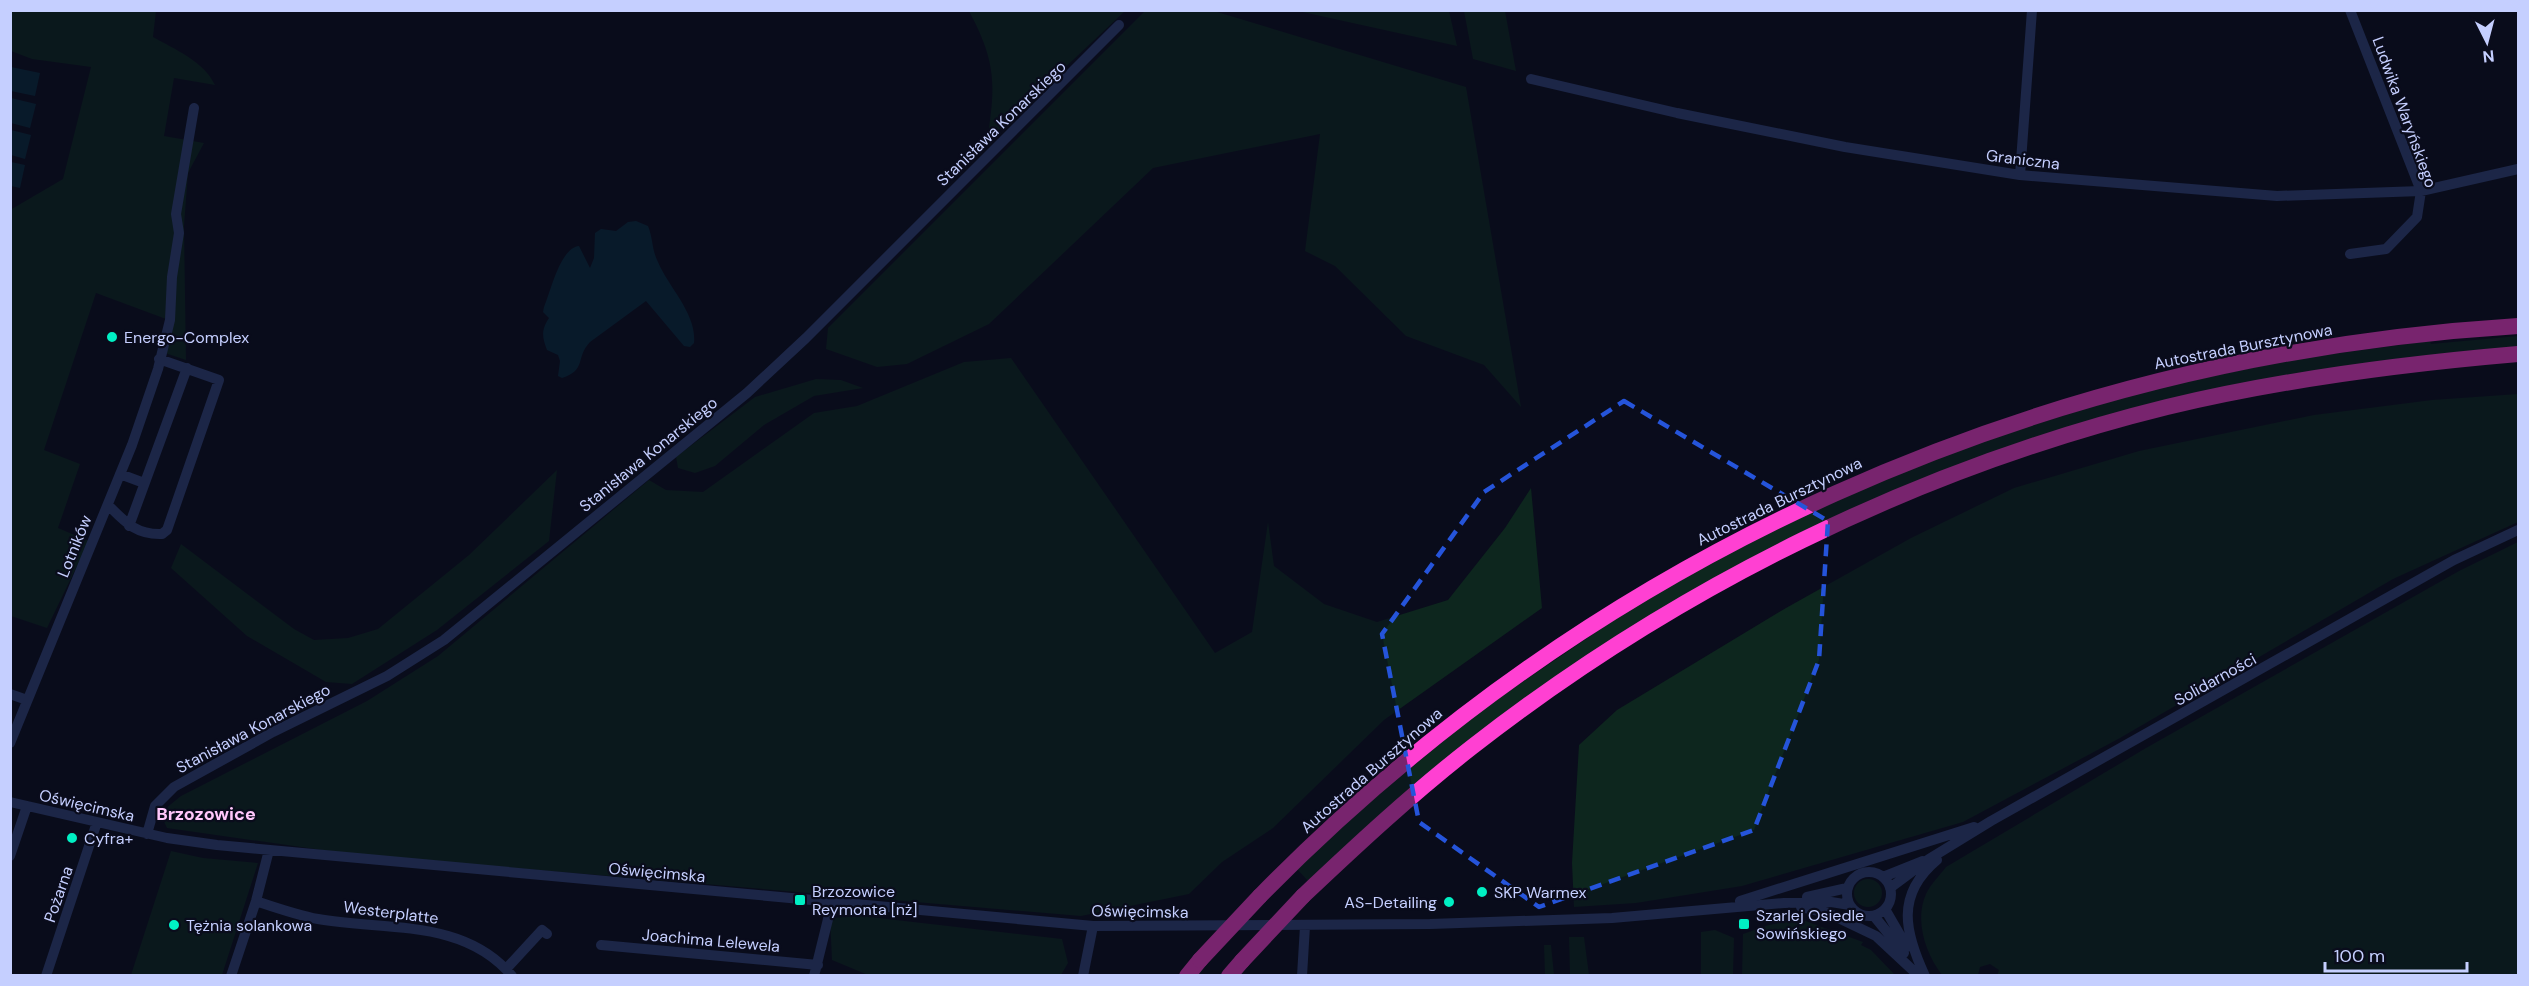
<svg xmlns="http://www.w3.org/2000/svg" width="2529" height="986" viewBox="0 0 2529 986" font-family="'DM Sans',sans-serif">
  <rect width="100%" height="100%" fill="#0a0c1c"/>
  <path fill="#0d261e" d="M1146,10L1214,11L1466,87L1521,407L1484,365L1406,336L1335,266L1305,251L1320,134L1153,168L989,324L907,364L877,367L826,349L828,328Z
    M11,11H156L153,37C174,49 204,61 215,85L174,78L164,136L204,143L188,173L184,226L186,360L162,352L166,319L96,293L44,450L80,464L58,528L89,541L47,628L11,616L10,210L63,179L91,67L32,59L11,51Z
    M969,11H1125L987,141C996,84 996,62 969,11Z
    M1298,11H1449L1457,46Z
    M1464,11H1505L1516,71L1473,59Z
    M2518,336V347L2063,430L1675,602L1309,882L1297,869L1366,805L1480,711L1639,603L1799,516L1969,445L2146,390L2295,359L2430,341L2431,344Z
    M1011,358L1215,653L1252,632L1268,522L1274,566L1324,604L1377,622L1448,600L1505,528L1531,488L1542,608L1384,720L1273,828L1222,862L1189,894L1081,916L350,854L167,828L160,813L181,796L367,701L438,656L649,480L666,490L703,492L814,413L857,406L964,362Z
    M816,379L841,380L863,388L814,396L764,425L715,466L695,473L678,468L676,457L755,397Z
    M2518,394V522L2393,579L2120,738L1963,822L1742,886L1636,903L1574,907L1572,863L1579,745L1617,710L1786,608L1911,538L2014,488L2139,451L2314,415L2432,400Z
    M557,470L549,541L437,630L352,684L326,682L247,636L171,568L181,544L294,629L314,640L348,638L378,629L469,555Z
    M2518,542V975L1997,976L1999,970L1990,964L1980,967L1978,975H1942C1926,954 1914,921 1926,894C1930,885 1939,876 1946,867L2146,748L2459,571Z
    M171,851L203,858L258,863L222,975H131Z
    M1854 893a14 14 0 1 1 28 0a14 14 0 1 1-28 0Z
    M861,916L1062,939L1068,963L1061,975H868L832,960L830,918Z
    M1800,919L1863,942L1861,945L1871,950L1895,975H1742L1743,934L1769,925Z
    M1715,930L1734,938L1733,975H1701V932Z
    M1569,937H1584L1589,975H1570Z
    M1544,945H1551L1554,975H1545Z"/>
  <path fill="#082b3d" d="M11,67L40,73L35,96L11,91Z
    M11,98L36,104L30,128L11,123Z
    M11,130L31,135L25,159L11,155Z
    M11,162L25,165L20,188L11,186Z
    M636,221L648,226C653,238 652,251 658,262C669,288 697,314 694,343L690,347L684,346L646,301L590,342C575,358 587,370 562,378L558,376L560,361L558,355L547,350C542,337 541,330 549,318L543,312L544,307C551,291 560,248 579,246L590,268L594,258L595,233L601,229L616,231L628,222Z"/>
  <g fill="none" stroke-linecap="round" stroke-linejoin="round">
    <path stroke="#33457d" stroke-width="10" d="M2350,10L2421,191L2417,217L2386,249L2350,254
      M1531,79L1677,113L1845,147L2020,175L2277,196L2421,191L2518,169
      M2020,175L2032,10
      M120,474L144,483
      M108,505C125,522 136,535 162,534L167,530L219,380L159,359
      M129,526L187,368
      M10,694L27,700
      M10,743L132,445L158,369L170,320L172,277L179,233L176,214L194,108
      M10,802L167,838L217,845L1093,926L1430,924L1612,918L1784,903L1831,902L1850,905
      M147,834L155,806L174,787L273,732L387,676L444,640L747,393L806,338L1119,25
      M10,856L27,806
      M1847 894a22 22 0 1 1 44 0a22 22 0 1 1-44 0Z
      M1883,877L1923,861
      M1890,888L1929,859L1991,821L2454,560L2518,530
      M1807,897L1847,888
      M256,901C277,908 297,915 318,919C385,931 464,918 512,976
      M1740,901L1974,827
      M1801,907L1828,913L1876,936L1919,976
      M1885,909L1907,947
      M1874,916L1904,953
      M601,945L818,965
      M506,969L542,930L547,934
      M46,976L97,822
      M231,976L256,901L269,850
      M814,976L832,903
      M1083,976L1093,926
      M1302,976L1305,926
      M1925,976C1905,933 1895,895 1937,860"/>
    <path stroke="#ff40d2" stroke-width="16" d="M1260,896C1597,552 2039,356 2518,326
      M1303,896C1358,844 1413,793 1472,747C1677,587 1916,469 2167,407C2283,379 2401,364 2518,354
      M1187,976L1200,960
      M1229,976L1242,961"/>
    <path stroke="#ff40d2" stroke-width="16" d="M1200,960L1260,896
      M1242,961L1303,896"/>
  </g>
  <path d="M0 0H2529V986H0ZM1624,401L1828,521L1819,660L1754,830L1539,907L1419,822L1382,634L1484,492Z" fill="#0a0c1c" fill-opacity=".55" fill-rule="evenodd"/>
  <path fill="none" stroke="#2554da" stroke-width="4.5" stroke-dasharray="12 8" stroke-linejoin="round" d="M1624,401L1828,521L1819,660L1754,830L1539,907L1419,822L1382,634L1484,492Z"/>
  <g fill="#00f0c4" stroke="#0a0c1c" stroke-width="2">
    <circle cx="112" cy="337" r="6"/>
    <circle cx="72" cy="838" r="6"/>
    <circle cx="1482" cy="892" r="6"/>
    <rect x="794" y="894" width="12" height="12" rx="3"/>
    <circle cx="1449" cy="902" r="6"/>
    <rect x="1738" y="918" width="12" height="12" rx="3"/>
    <circle cx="174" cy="925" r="6"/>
  </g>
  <g text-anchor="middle" stroke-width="4.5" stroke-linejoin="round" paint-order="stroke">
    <g font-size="16" fill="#c5cfff" stroke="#0a0c1c">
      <text transform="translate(2405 112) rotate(70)" y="6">Ludwika Waryńskiego</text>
      <text transform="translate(1001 123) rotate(-44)" y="6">Stanisława Konarskiego</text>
      <text transform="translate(2023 159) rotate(7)" y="6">Graniczna</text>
      <text transform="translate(2243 346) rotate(-11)" y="6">Autostrada Bursztynowa</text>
      <text transform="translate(648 454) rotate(-39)" y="6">Stanisława Konarskiego</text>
      <text transform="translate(1779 501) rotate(-26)" y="6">Autostrada Bursztynowa</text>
      <text transform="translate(74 546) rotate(-68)" y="6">Lotników</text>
      <text transform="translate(2215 679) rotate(-29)" y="6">Solidarności</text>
      <text transform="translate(253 728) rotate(-28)" y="6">Stanisława Konarskiego</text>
      <text transform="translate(1371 770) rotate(-41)" y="6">Autostrada Bursztynowa</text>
      <text transform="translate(87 805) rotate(13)" y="6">Oświęcimska</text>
      <text transform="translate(657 872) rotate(5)" y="6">Oświęcimska</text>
      <text transform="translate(58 894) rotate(-71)" y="6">Pożarna</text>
      <text transform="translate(1140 911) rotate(1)" y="6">Oświęcimska</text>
      <text transform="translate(391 912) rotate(7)" y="6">Westerplatte</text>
      <text transform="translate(711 940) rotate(5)" y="6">Joachima Lelewela</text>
    </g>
    <g font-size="16" fill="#c5cfff" stroke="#0a0c1c" text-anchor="start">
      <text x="124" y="343">Energo-Complex</text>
      <text x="84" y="844">Cyfra+</text>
      <text x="812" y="897">Brzozowice<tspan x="812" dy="18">Reymonta [nż]</tspan></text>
      <text x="1494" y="898">SKP Warmex</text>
      <text x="1437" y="908" text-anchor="end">AS-Detailing</text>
      <text x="1756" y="921">Szarlej Osiedle<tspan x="1756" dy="18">Sowińskiego</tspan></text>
      <text x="186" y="931">Tężnia solankowa</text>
    </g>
    <g font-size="18" font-weight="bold" fill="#ffc7fb" stroke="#0a0c1c">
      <text x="206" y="820">Brzozowice</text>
    </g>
  </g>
  <rect width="2529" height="986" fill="none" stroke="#c5cfff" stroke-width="24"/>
  <g transform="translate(2487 42) rotate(174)" stroke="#0a0c1c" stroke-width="4.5" paint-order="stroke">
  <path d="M0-4.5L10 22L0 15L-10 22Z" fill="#c5cfff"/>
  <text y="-9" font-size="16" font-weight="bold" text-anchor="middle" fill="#c5cfff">N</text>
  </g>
  <path d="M2325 962v9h142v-9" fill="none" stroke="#c5cfff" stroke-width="3"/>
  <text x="2334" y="962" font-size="18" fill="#c5cfff" stroke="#0a0c1c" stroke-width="4.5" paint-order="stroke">100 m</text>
</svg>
